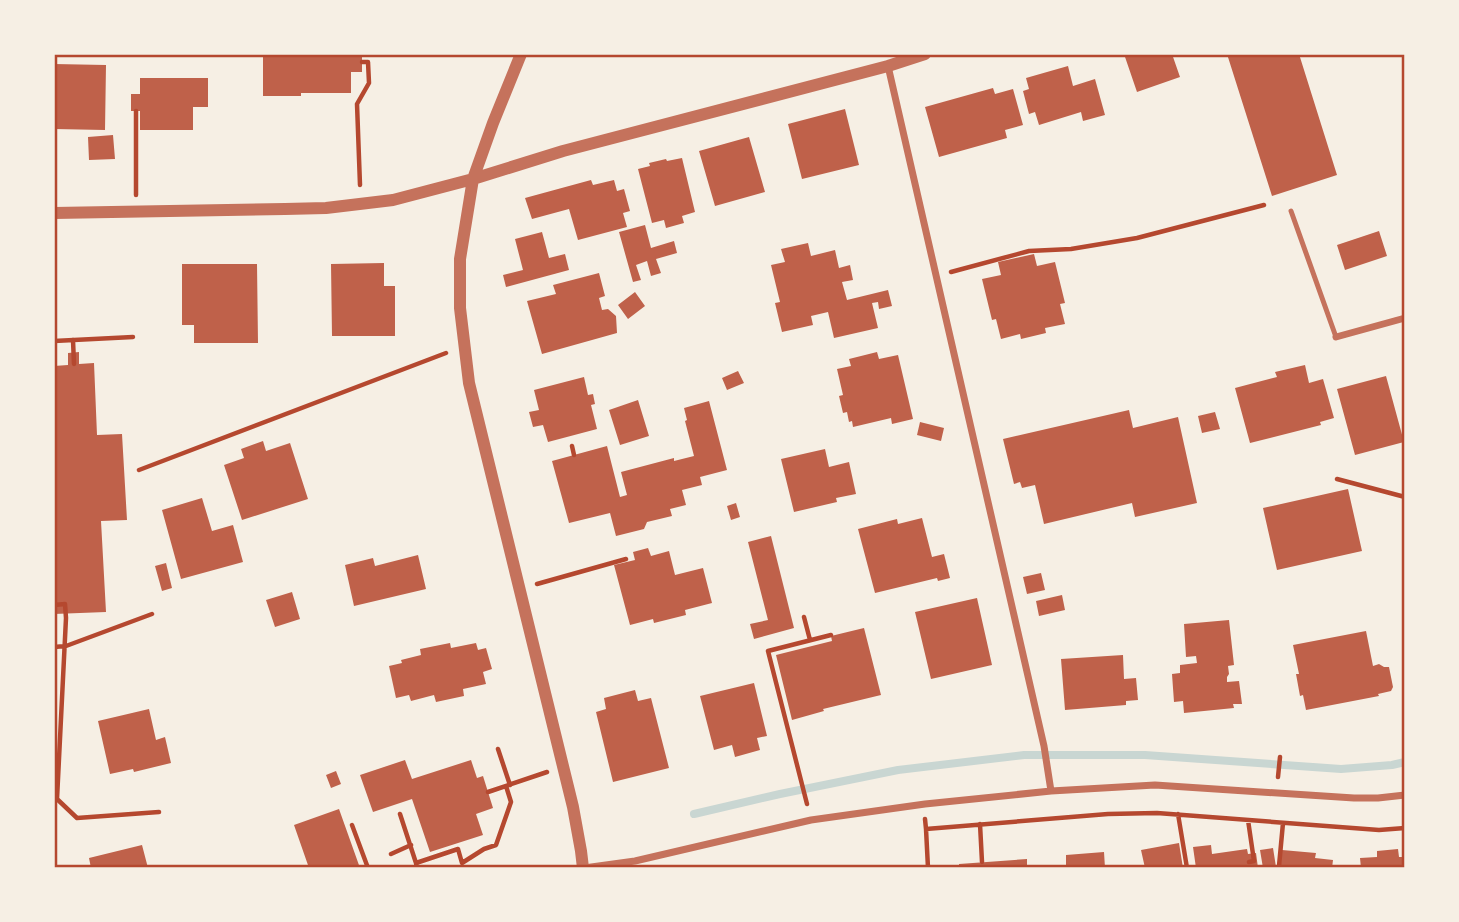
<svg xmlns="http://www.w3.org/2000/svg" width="1459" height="922" viewBox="0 0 1459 922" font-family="'Exo 2',sans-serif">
  <rect width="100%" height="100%" fill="#f6efe4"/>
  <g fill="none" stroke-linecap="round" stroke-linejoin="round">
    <path stroke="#c9d6d2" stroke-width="8" d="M694,814L780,794L898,770L1024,755H1145L1341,769L1392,765L1405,762"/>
  </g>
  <path fill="#bf614a" d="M263,54H362V72H351V93H301V96H263Z
    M1124,54H1172L1180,77L1137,92Z
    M1227,54H1299L1337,175L1272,196Z
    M54,64L106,65L105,130L54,129Z
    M1068,66L1073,86L1095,79L1105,115L1083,121L1081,112L1039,125L1035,112L1029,114L1023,91L1029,89L1026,78Z
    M140,78H208V107H193V130H140V111H131V94H140Z
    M993,88L995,94L1013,89L1023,125L1005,130L1007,138L939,157L925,107Z
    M845,109L859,165L802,179L788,124Z
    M113,135L115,159L89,160L88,137Z
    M749,137L765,192L715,206L699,151Z
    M682,158L695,212L682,216L684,223L666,228L664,220L652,223L638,169L650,166L649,163L666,159L667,161Z
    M591,180L593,185L614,180L617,191L624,189L630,211L623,213L627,227L578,240L569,209L532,219L525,198Z
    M645,225L651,248L674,241L677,253L656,259L661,273L651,276L647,261L636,265L641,280L633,282L619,232Z
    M1379,231L1387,256L1345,270L1337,245Z
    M542,232L549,258L565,254L569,270L506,287L503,275L523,270L515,239Z
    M808,243L811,256L835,250L839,268L850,265L853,280L842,282L847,300L888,290L892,306L879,309L878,302L872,303L878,328L834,338L828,312L811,316L813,325L782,332L775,303L780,302L771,265L785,262L781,249Z
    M1034,254L1037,266L1055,262L1065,303L1060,304L1065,324L1045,328L1046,333L1021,339L1020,334L1001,339L996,319L992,320L982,279L1001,275L998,262Z
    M384,263V286H395V336H332L331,264Z
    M182,264H257L258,343H194V325H182Z
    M599,273L605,296L599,298L602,310L608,309L616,316L617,333L542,354L527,301L556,294L553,285Z
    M635,292L645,306L628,319L618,305Z
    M79,352V364L94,363L97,435L122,434L127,520L101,521L106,612L54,614V366L68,365V353Z
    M877,352L879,359L898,355L913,419L892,424L891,418L853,427L852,421L849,422L847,412L843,413L839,396L843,395L837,369L851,366L849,359Z
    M1305,365L1309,383L1323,379L1334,418L1320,422L1321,425L1250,443L1235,388L1277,377L1275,372Z
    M738,371L744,383L727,390L722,378Z
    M1386,376L1404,442L1355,455L1337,389Z
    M584,377L588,395L593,394L595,404L591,405L597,429L548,442L543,425L533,427L529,412L539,410L534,390Z
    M638,400L649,436L620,445L609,410Z
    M709,401L727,470L700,477L702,485L682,490L686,505L670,509L672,516L647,522L644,529L616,536L610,513L569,523L552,461L607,446L620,497L627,495L621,472L674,458V461L694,456L685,421L687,420L684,408Z
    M1129,410L1133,428L1178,417L1197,503L1135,517L1132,503L1044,524L1035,485L1022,488L1020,482L1014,484L1003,439Z
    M1215,412L1220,429L1202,433L1198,416Z
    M920,422L944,428L941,441L917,435Z
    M263,441L266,451L290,443L308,499L242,520L224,465L244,458L241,449Z
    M825,449L829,467L849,462L856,494L836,498L837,502L794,512L781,459Z
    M1348,489L1362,551L1277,570L1263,508Z
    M202,498L212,531L233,525L243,562L181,579L162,510Z
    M736,503L740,517L731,520L727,506Z
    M922,518L932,557L944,554L950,578L938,581L937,578L875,593L858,529L897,519L898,524Z
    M771,536L794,628L754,639L750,624L768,620L748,542Z
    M648,548L651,556L669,551L675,575L703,568L712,603L685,610L686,615L654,623L653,619L630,625L614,565L635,560L633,552Z
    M418,555L426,589L354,606L345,565L373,558L375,566Z
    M166,563L172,588L162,591L155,566Z
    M1041,573L1045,590L1027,594L1023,577Z
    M292,592L300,619L275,627L266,600Z
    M1062,595L1065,610L1039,616L1036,601Z
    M977,598L992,665L931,679L915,612Z
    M1229,620L1234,665L1228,666L1229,674L1227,677V682L1239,681L1242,704H1233L1234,708L1184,713L1183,701L1174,702L1172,674L1180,673V665L1197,663L1196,656L1186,657L1184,624Z
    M864,628L881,695L823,709L824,711L792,720L776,655L832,641L831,636Z
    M1366,631L1373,666L1379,664L1384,667H1389L1393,687L1391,691L1378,694L1379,696L1306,710L1303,695L1300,696L1296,674H1299L1293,645Z
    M450,643L451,648L476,643L478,650L486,648L492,669L483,672L486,684L463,689L464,696L436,702L434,695L411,701L409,695L396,698L389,666L402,663L401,660L421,655L420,649Z
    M1123,655L1124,679L1136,678L1138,700L1126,701V705L1065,710L1061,659Z
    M754,683L767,736L757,738L760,750L735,757L732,745L714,750L700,696Z
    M635,690L638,701L651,698L669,768L613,782L596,712L606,709L604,698Z
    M149,709L156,740L165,737L171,763L134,772L133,769L110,774L98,721Z
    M405,760L412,779L471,760L477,778L483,776L493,808L476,814L483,835L430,852L412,799L373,812L360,775Z
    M336,771L341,784L331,788L326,775Z
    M339,809L360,868H309L294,825Z
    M1179,843L1183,868H1145L1141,850Z
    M142,845L148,868H91L89,858Z
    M1211,845L1212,854L1247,849L1248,854L1256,853L1258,868H1196L1193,847Z
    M1273,848L1276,867L1263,868L1260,850Z
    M1398,849L1399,857H1405V868H1361L1360,858L1377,857V851Z
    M1282,850L1316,853L1315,858L1333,860L1332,868H1280Z
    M1104,852L1105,868H1066V855Z
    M1027,859V868H959V864Z"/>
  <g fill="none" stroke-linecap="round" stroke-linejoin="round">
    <path stroke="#b5482f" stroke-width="4.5" d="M136,111V195
      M360,185L357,104L369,83L368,62H362
      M951,272L1029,251L1071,249L1137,238L1264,205
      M73,340L74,364
      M54,341L133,337
      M572,446L574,455
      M139,470L446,353
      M1337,479L1405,497
      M537,584L626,559
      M54,605L65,604L66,618L57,799L77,818L159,812
      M804,617L810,640
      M54,647L66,646L152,614
      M498,749L510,785
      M1278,777L1280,757
      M488,792L547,772
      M807,804L768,651L831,635
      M400,814L416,863L417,868
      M1178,814L1187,868
      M925,819L926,829L1108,814L1157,813L1379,830L1405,828
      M1248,820L1254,861L1249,862
      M980,824L982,862
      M352,825L368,868
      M926,829L928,868
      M391,854L411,845
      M416,863L458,849L462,863L484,849L496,845L511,802L506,786
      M1281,867L1279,866L1283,823"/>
    <path stroke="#c5725c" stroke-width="5" d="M1291,211L1336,337"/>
    <path stroke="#c5725c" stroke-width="7" d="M888,66L1044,746L1051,791
      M1336,337L1405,318
      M584,868L635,861L811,820L925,804L1051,791L1155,785L1354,798H1378L1405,795"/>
    <path stroke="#c5725c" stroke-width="12" d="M521,54L493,123L473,179L460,259V308L469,383L573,807L581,851L583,868
      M54,213L285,209L326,208L393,200L473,179L563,151L888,66L925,54"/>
  </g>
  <rect width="1459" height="922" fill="none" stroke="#f6efe4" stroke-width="112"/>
  <rect x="56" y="56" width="1347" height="810" fill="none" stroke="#b5482f" stroke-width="2.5"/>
</svg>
